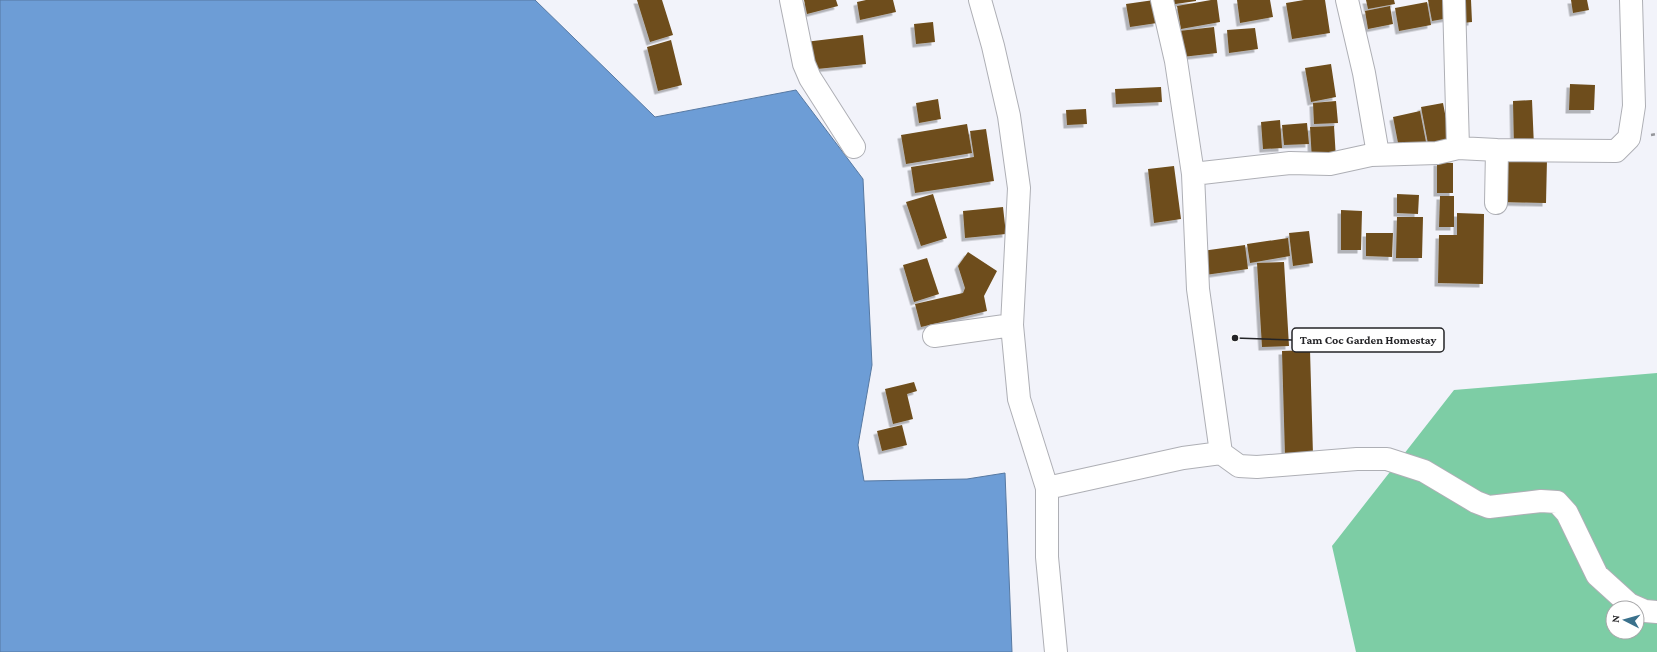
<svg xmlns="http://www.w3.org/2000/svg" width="1657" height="652" viewBox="0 0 1657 652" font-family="'Crimson Pro',serif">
  <defs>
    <filter id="shadow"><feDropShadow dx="-3.5" dy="3.5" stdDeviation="0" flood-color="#0004"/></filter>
  </defs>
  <rect width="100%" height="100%" fill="#f2f3fa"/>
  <path fill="#7dcda5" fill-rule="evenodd" d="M1657,373V652H1356L1332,546L1454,390ZM1613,608H1637V632H1613Z"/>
  <path fill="#6d9dd6" stroke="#5779a2" d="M0,0H535L655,117L796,90L863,179L872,365L858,445L864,481L967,479L1005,473L1012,652H0Z"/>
  <path fill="#6e4d1b" filter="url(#shadow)" d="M637,0H662L673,35L650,42Z
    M804,0H836L838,6L807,14Z
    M866,0H893L896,12L860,20L857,2Z
    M1154,0L1157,23L1130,27L1126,4Z
    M1169,0H1196V1L1169,5Z
    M1211,0H1217L1220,22L1181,29L1177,6Z
    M1237,0H1270L1273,17L1240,23Z
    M1304,0H1325L1330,33L1292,39L1286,3Z
    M1366,0H1394L1395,4L1368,9Z
    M1428,0H1446L1449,18L1432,21Z
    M1451,0H1471L1472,22L1453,24Z
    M1571,0H1587L1589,10L1573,13Z
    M1427,2L1431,25L1399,31L1395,8Z
    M1390,6L1393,24L1368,29L1365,11Z
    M933,22L935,42L916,44L914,24Z
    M1214,27L1217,53L1182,57L1179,31Z
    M1255,28L1258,49L1229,53L1227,30Z
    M863,35L866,64L807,70L805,42Z
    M671,40L682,85L658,91L647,47Z
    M1331,64L1336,97L1311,102L1305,68Z
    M1570,84L1595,85L1594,110H1569Z
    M1161,87L1162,102L1116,104L1115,89Z
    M938,99L941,119L919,123L916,103Z
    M1532,100L1534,147L1514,148L1513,101Z
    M1336,101L1338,123L1314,124L1313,103Z
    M1443,103L1451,145L1429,149L1421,107Z
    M1086,109L1087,124L1067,125L1066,110Z
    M1420,111L1427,147L1400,153L1393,117Z
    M1280,120L1282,148L1263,149L1261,122Z
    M1307,123L1309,144L1284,145L1282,125Z
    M967,124L972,153L906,164L901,135Z
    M1334,126L1336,159L1312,160L1310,127Z
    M986,129L994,181L915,193L911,167L974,157L970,131Z
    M1501,158L1547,159L1546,203L1500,202Z
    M1437,162L1453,163V193H1437Z
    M1174,166L1181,219L1154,223L1148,169Z
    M933,194L947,238L921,246L906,202Z
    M1397,194L1419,195L1418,214L1397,213Z
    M1440,196H1454V227H1439Z
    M1003,207L1006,234L965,238L963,211Z
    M1341,210L1362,211L1361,250H1341Z
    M1457,213L1484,214L1483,284L1438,283L1439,235H1457Z
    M1397,217H1423L1422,258H1396Z
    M1309,231L1313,263L1293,266L1289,233Z
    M1366,233H1393L1392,257L1366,256Z
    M1288,238L1290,256L1250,263L1247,244Z
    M1245,245L1248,269L1205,275L1202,251Z
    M968,252L997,271L984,296L987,311L921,327L915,304L963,293L965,288L958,266Z
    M927,258L939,294L914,302L903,265Z
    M1284,262L1289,346L1262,347L1257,263Z
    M1310,350L1313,455L1285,456L1282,351Z
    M914,382L917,391L907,394L913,419L893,424L885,389Z
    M902,425L907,445L882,451L877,431Z"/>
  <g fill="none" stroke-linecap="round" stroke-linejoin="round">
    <g stroke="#aeafb5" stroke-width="24">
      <path id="minor" d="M791,0L804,64L810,78L854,147
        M1162,0L1176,61L1193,174L1290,163L1330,164L1371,155L1437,153L1458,148L1497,150L1616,151L1629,138L1634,106L1631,0
        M1347,0L1364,73L1378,154
        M1454,0L1458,148
        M1193,174L1198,289L1221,453
        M1496,203L1497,150
        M1012,325L1019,399L1047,488
        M934,336L1012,325L1019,188L1009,116L993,46L980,0
        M1056,652L1047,557V488L1183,458L1221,453L1239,466L1257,467L1357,459H1387L1424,471L1476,502L1489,507L1541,501L1557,502L1567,513L1597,575L1629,604L1645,611L1657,612"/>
    </g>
    <path stroke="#95969b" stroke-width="2.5" stroke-dasharray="4 2" stroke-linecap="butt" d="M1651,135L1657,134"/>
    <use href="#minor" stroke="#fff" stroke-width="22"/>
  </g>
  <path fill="none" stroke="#242427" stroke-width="1.5" d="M1235 338L1292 340"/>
  <circle fill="#242427" stroke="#fff" stroke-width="1.5" cx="1235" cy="338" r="4"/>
  <rect fill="#fff" stroke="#242427" stroke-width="1.5" x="1292" y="328" width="152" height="24" rx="4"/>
  <g font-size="12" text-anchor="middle" font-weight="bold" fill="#242427">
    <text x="1368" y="344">Tam Coc Garden Homestay</text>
  </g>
  <g transform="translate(1625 620) rotate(276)"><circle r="19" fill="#ffffff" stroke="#a7a7a9"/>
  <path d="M0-3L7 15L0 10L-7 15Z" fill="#3a718c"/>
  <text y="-6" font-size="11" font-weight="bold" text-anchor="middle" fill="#242427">N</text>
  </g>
</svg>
